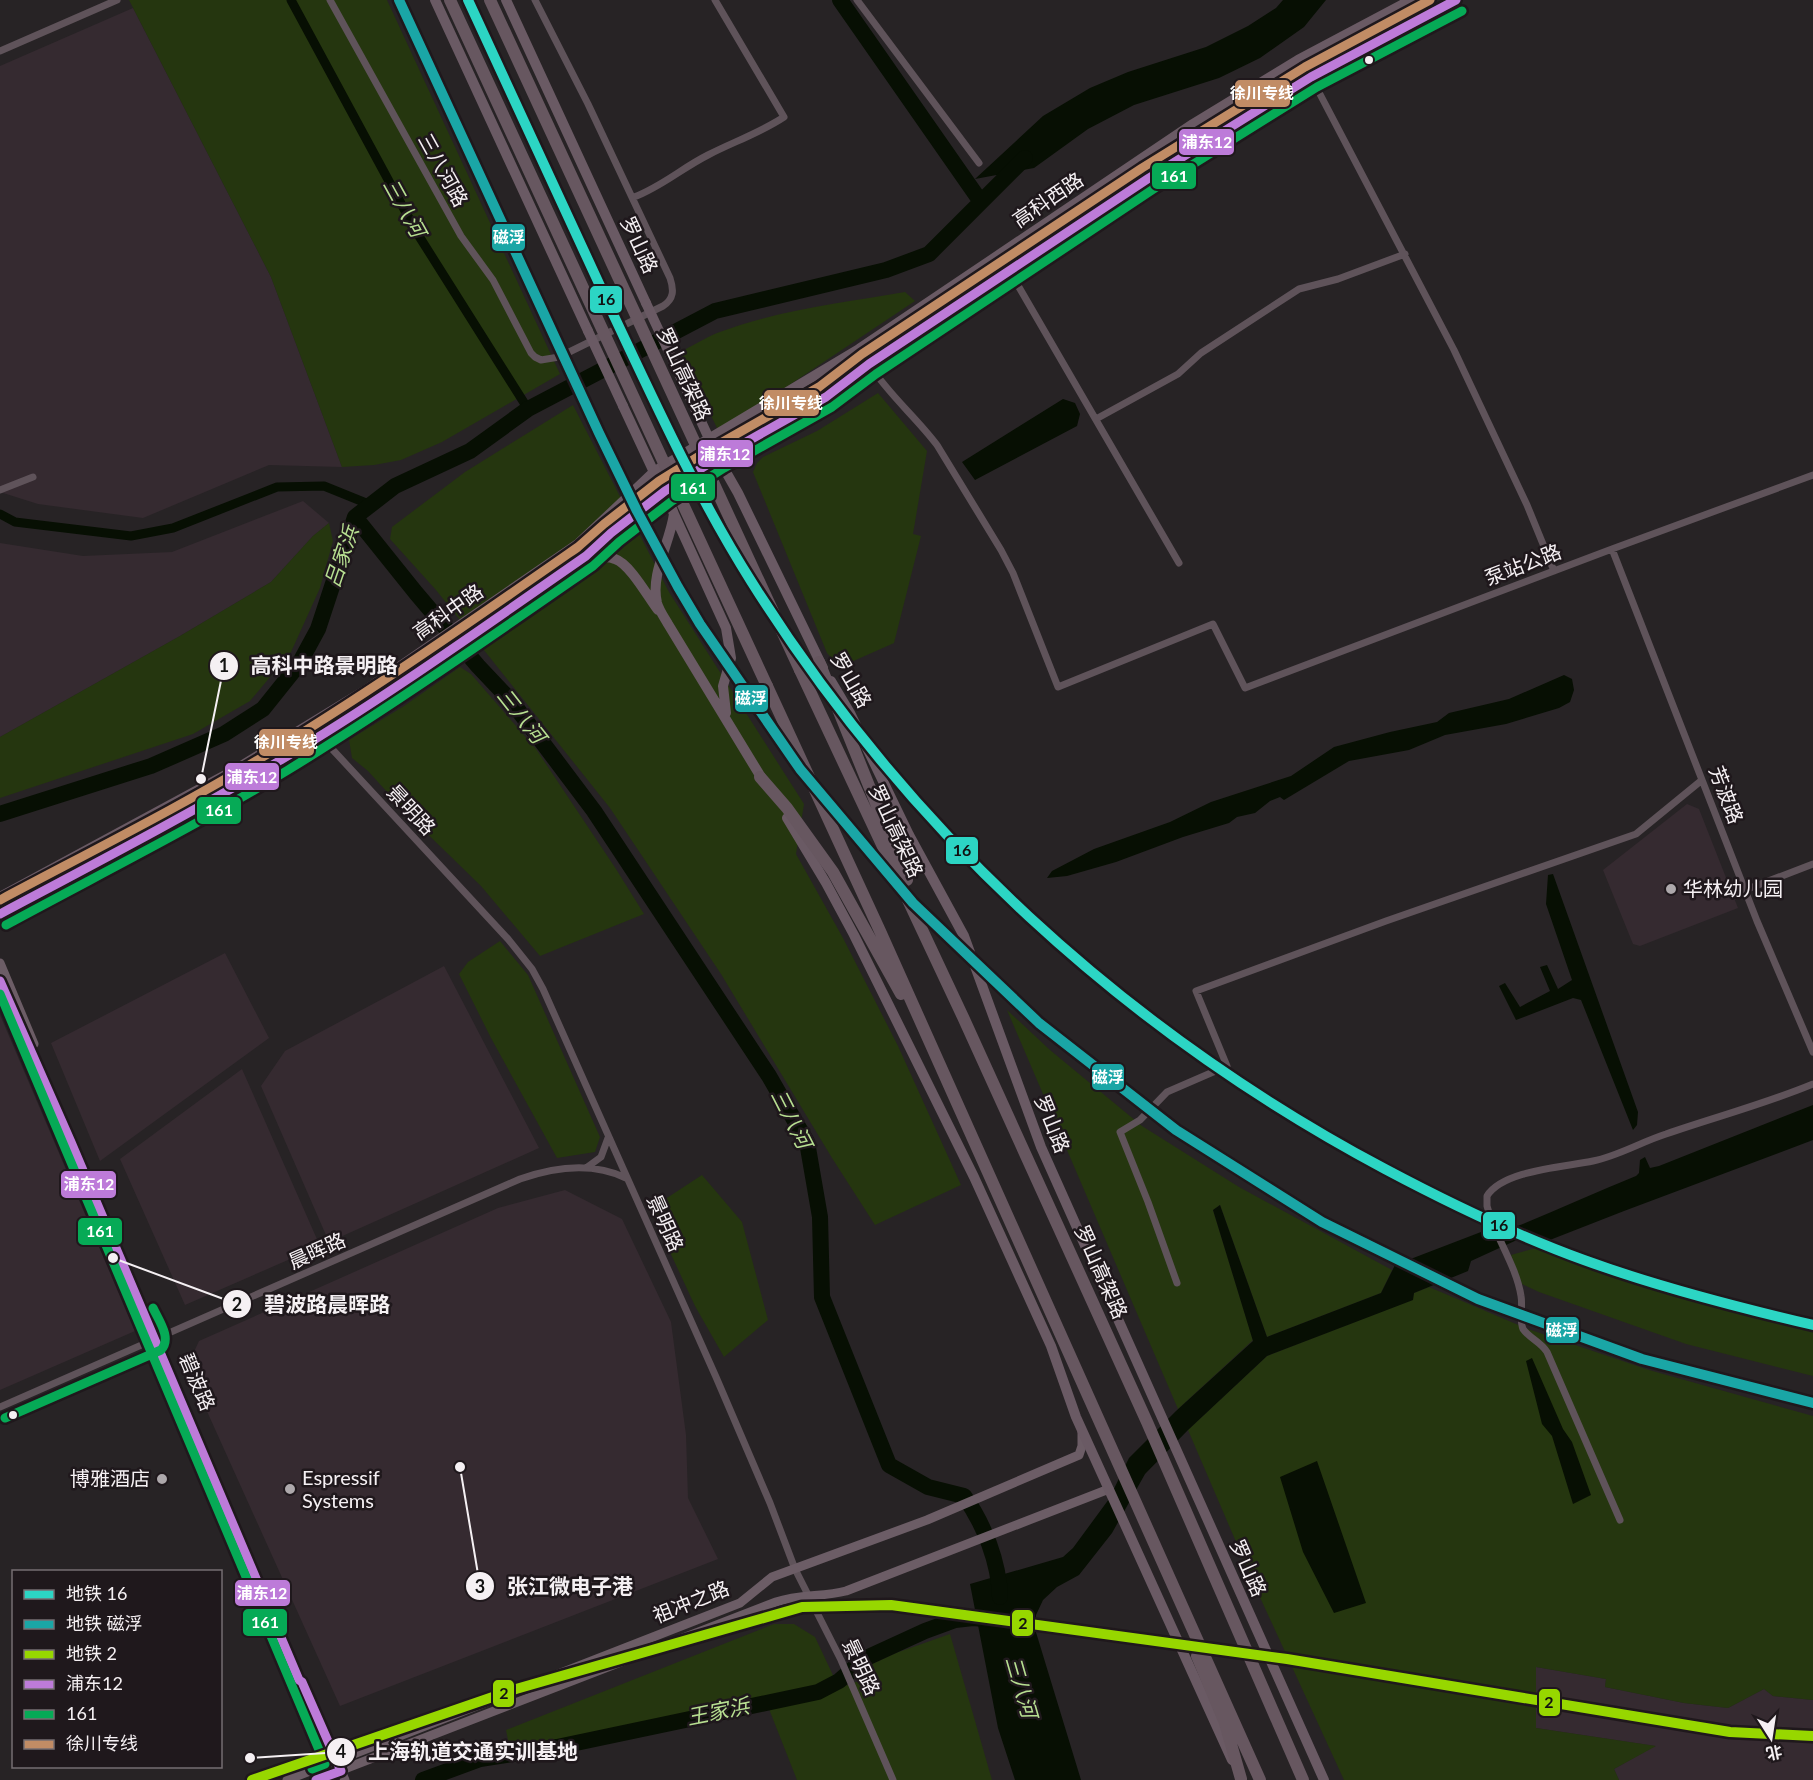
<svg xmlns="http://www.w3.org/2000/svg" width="1813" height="1780" viewBox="0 0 1813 1780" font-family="Lato,'Noto Sans SC',sans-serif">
  <rect width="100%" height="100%" fill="#272325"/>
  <path fill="#352a30" d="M133,8L271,277L342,467L269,465L143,518L38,504L0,492V66Z
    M303,501L329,523L313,536L271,582L180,636L0,737V543L83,556L172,552Z
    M1687,804L1699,809L1738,908L1640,946L1633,944L1603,870Z
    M225,953L269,1038L100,1161L51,1043Z
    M444,966L539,1148L329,1242L261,1086L285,1051Z
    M0,1015L135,1331L0,1390Z
    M242,1069L320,1246L185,1305L120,1159Z
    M565,1190L622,1219L671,1322L686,1435L688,1498L718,1559L340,1706L187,1367L199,1341L498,1208Z
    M1536,1667L1606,1679L1605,1687L1684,1703L1728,1708L1764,1689L1773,1696L1813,1700V1780H1619L1614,1769L1655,1746L1536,1728Z"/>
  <path fill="#25360f" d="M129,0H387L560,374L442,442L401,460L374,465L342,467L271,277Z
    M905,292L915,301L719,432L680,352C692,346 705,338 717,333C777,310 842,303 905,292Z
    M878,393L927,451L913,534L921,536L894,643L840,667L827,653L753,472L757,463L763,457L817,431Z
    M573,405L669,592L804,804L796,854L843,938L898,1046L961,1185L875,1225L832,1158L721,974L610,808L436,590L390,539L392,527L465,472Z
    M329,523L333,541L320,588L291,652L250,701L193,734L0,798V737L180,636L271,582L313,536Z
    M460,667L471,674L536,749L616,869L644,914L540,956L481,886L407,814L368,771L352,758L349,740L404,706Z
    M500,941L528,975L600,1137L595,1152L557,1158L491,1038L459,974L468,962Z
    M1007,1010L1050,1050L1142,1126L1239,1187L1392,1270L1381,1293L1267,1337L1220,1205L1213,1210L1253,1340L1178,1409Z
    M702,1175L742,1222L768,1320L724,1357L695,1306L650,1209Z
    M1536,1248L1813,1326V1376L1686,1344L1539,1292L1522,1284L1511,1255Z
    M1429,1287L1528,1329L1649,1370L1813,1416V1700L1773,1696L1764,1689L1728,1708L1684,1703L1605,1687L1606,1679L1536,1667V1728L1656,1746L1614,1769L1619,1780H1344L1258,1593L1188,1430L1267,1356L1412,1300L1414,1293Z
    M774,1624H794L815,1637L839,1688L867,1678L868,1666L896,1653L950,1634L992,1780H797L769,1709L512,1760L506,1730Z"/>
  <path fill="#070f03" d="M1283,0H1326L1304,27L1260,58L1219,78L1134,105L1088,129L1034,168L975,179L1043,116L1090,88L1128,72L1206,47L1248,26L1276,8Z
    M1063,399L1075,403L1080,414L1077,426L975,480L962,462Z
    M1564,675L1572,679L1574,690L1570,702L1559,708L1506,724L1445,735L1409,750L1349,761L1284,800L1280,797L1270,801L1255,813L1237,817L1229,823L1183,837L1116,862L1067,876L1047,878L1052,871L1094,849L1170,822L1211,802L1291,776L1334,747L1390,732L1437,722L1449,713L1509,699Z
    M1553,874L1638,1112L1637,1125L1633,1130L1581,1000L1573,998L1516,1020L1499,986L1505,983L1520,1007L1550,991L1540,967L1547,965L1558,989L1572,980L1546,904L1548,875Z
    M1813,1105V1140L1624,1211L1537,1245L1519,1239L1471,1261L1468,1271L1414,1293L1413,1300L1267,1356L1188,1430L1145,1474L1112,1533L1079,1575L1057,1587L1043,1600L1036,1615L1035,1629L1081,1780H1015L998,1728L970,1584L1063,1557L1073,1548L1109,1499L1129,1458L1176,1411L1253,1341L1213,1210L1220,1205L1267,1337L1381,1293L1395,1265L1481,1232L1483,1237H1489C1539,1219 1586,1196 1636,1176L1639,1173L1640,1160L1645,1157L1650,1168L1659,1166Z
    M1532,1358L1563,1429L1572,1442L1591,1495L1573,1504L1552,1436L1542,1424L1526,1361Z
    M1317,1461L1366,1603L1334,1613L1303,1552L1280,1477Z"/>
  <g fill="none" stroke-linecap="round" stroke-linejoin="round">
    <path stroke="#070f03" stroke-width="9" d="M291,0L417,233L528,409
      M0,514L15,522L131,536L173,528L277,487L324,486L371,505"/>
    <path stroke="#070f03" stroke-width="16" d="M840,0L981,202
      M355,517L416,593L478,666L512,702L594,811L769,1076L807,1142L820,1217L822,1297L889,1465L928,1487L964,1496C984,1524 999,1562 1000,1597
      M0,814L151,766L224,734L263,709L299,664L318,629L355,517L395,486L470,451L528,409L715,311L886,270L929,254L1025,158
      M423,1780L480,1759L557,1747L818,1692L839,1681L864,1659L925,1631L955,1620L973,1618L997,1620"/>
    <path stroke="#5f535a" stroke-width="7" d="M330,0L461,236L493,280L531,353L535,357L541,360L559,357L663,306C674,299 674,290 670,278L588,104L535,0
      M857,0L979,163
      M0,51L117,0
      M1311,77L1454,350L1527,505L1554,571
      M634,197C661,187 682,168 708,155C733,142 760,133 784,117L715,0
      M1009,270L1179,563
      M869,364C888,394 916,417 937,445L1001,550L1013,573L1058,687L1213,624L1245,688L1612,549L1813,475
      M1096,419L1178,374L1201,353L1299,289L1338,279L1405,254
      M0,490L33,477
      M1612,549L1757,921L1813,1052
      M320,736L508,939L532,969L543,989L716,1377L770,1503L795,1569L841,1660L893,1780
      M1745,890L1813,864
      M586,1168L601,1157L608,1138
      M1177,1283L1148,1202L1120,1132L1140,1120L1167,1092L1227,1066L1196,991L1386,921L1636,834L1702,780
      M0,1407L520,1179C554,1167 593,1162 626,1178
      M1620,1520L1547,1352C1541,1342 1529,1338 1523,1329C1519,1320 1523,1306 1521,1296C1517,1269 1499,1242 1490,1216L1487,1206V1196C1503,1170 1565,1167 1593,1161C1618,1156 1641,1142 1666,1134C1715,1117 1765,1104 1813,1084"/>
    <path stroke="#6c5d66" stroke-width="9" d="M0,963L34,1044
      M0,981L71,1142L299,1680L302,1682L345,1780
      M287,1780L740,1603L772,1577L927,1520L1079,1455L1082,1446V1432
      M316,1780L776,1602C799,1594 823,1597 846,1591L1109,1489"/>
    <path stroke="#6a5a64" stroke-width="10" d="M435,0L588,331
      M506,0L646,303
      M681,378L718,458L738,493L823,668
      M623,406L652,468L665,491L674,514L726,628L731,658L723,686L726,713
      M674,514C670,543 650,574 657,603C659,610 664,617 668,624L764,782
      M582,562C593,559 605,555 615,559C630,564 648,597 658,610
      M831,681L850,713L909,835L964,936L1041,1147L1324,1780
      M787,818L826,883L854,935L974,1177L1051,1346L1076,1417L1232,1760
      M0,897L233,771L364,691L579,543L655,471L859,349L1193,124L1298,60L1411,0
      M0,914L199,808L281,760L410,679L586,556L611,533L665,491L718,458L826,397L869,364L1149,178L1311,77L1456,0"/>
    <path stroke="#675760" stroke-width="12" d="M819,662L907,880
      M800,670L963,1017L1147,1422L1303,1780
      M767,686L880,931L1260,1780
      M760,777L787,808L833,872L901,994
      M1197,1656L1225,1723L1241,1779"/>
    <path stroke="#6a5a64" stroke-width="10" d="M646,303L681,378
      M588,331L623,406"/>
    <path stroke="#675760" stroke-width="12" d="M450,0L767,686
      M490,0L800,670"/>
    <g stroke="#1f181c" stroke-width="14">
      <path id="bus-1" d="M0,914C94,864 188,815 279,761C385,698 485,626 586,556L611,533L665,491L718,458L826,397L869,364L1149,178L1311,77L1456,0
        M0,981L71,1142L299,1680L302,1682L341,1771L316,1780"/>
    </g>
    <g stroke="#1f181c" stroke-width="14">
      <path id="bus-2" d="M6,925C100,874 196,826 288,770C392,706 492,636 593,566L619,542L672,501L724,468L832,407L876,374L1155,188L1317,87L1462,11
        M0,994L325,1764L312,1769
        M5,1418L161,1350C172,1338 159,1321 153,1308"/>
    </g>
    <g stroke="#1f181c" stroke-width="14">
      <path id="bus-3" d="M0,900C92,851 186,804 276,749C379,686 479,616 578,547L604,524L659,481L712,448L819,387L862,354L1142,168L1305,67L1430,0"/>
    </g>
    <use href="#bus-1" stroke="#bd7bd9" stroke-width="9"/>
    <use href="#bus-2" stroke="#06aa56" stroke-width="9"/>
    <use href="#bus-3" stroke="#c18c65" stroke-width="9"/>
    <g stroke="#1f181c" stroke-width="15">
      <path id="metro-1" d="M468,0C517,105 565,211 614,316C656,405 698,497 751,581C908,831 1124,1030 1385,1169C1449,1203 1515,1235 1584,1260C1658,1287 1736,1307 1813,1325"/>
    </g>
    <g stroke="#1f181c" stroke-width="15">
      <path id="metro-2" d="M399,0L599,433L637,511L678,587L700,624L800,769L913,903L1039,1023L1176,1130L1322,1222L1478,1299L1642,1359L1813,1403"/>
    </g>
    <g stroke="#1f181c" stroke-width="15">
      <path id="metro-3" d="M252,1780L516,1689L802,1607L891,1605L1287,1659L1730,1732L1813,1736"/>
    </g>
    <use href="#metro-1" stroke="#2cd5c4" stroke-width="10"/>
    <use href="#metro-2" stroke="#1aa6a6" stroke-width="10"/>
    <use href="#metro-3" stroke="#97d700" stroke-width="10"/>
  </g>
  <g fill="#f5f0f3" stroke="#1f181c" stroke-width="2">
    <circle cx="1369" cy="60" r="5"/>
    <circle cx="13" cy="1415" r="5"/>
  </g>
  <g fill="#ada8ab" stroke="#1f181c" stroke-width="2">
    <circle cx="1671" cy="889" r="6"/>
    <circle cx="162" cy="1479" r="6"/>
    <circle cx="290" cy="1489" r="6"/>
  </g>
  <g text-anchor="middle" stroke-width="5" stroke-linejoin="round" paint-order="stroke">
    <g font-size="20" fill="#f5f0f3" stroke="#1f181c">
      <text transform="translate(443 170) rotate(61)" y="7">三八河路</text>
      <text transform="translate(1048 200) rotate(-34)" y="7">高科西路</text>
      <text transform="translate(639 245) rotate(65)" y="7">罗山路</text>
      <text transform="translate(684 374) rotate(65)" y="7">罗山高架路</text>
      <text transform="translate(1523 565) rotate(-21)" y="7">泵站公路</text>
      <text transform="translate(448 612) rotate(-35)" y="7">高科中路</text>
      <text transform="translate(851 680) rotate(60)" y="7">罗山路</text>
      <text transform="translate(1726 795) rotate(69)" y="7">芳波路</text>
      <text transform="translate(411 810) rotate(47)" y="7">景明路</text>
      <text transform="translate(896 831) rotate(65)" y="7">罗山高架路</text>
      <text transform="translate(1052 1124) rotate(68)" y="7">罗山路</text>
      <text transform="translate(665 1223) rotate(66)" y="7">景明路</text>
      <text transform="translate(317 1251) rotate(-24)" y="7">晨晖路</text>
      <text transform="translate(1101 1272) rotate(66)" y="7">罗山高架路</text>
      <text transform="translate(197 1382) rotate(67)" y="7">碧波路</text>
      <text transform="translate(1248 1568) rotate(66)" y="7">罗山路</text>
      <text transform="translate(691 1602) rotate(-22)" y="7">祖冲之路</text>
      <text transform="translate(861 1667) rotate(65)" y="7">景明路</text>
    </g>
    <g font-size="20" fill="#f5f0f3" stroke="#1f181c" text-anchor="start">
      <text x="1683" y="896">华林幼儿园</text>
      <text x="302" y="1485">Espressif<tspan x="302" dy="23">Systems</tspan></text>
      <text x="150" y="1486" text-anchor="end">博雅酒店</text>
    </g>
    <g font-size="21" font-style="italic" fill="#b7df91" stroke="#1f181c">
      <text transform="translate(404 208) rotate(61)" y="7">三八河</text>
      <text transform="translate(342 557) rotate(-71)" y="7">吕家浜</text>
      <text transform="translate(521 716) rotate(52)" y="7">三八河</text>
      <text transform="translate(791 1119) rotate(63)" y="7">三八河</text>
      <text transform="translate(1021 1687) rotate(74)" y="7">三八河</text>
      <text transform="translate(718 1712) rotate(-11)" y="7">王家浜</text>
    </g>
  </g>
  <path fill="none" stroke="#f5f0f3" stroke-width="2" d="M201 779L224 666M113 1258L237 1304M460 1467L480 1586M250 1758L341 1752"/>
  <g fill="#f5f0f3" stroke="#1f181c" stroke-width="2">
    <circle cx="201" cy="779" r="6"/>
    <circle cx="113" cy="1258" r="6"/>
    <circle cx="460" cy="1467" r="6"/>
    <circle cx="250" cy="1758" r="6"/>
    <circle cx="224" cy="666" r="15"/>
    <circle cx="237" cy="1304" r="15"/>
    <circle cx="480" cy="1586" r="15"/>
    <circle cx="341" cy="1752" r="15"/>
  </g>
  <g font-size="18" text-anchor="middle" font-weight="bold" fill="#111">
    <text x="224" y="672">1</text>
    <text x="237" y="1311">2</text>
    <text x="480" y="1593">3</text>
    <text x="341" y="1758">4</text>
  </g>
  <g font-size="21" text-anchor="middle" font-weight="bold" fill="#f5f0f3" stroke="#1f181c" stroke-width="5" stroke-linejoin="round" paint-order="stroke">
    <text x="324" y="673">高科中路景明路</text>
    <text x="327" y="1312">碧波路晨晖路</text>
    <text x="570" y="1594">张江微电子港</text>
    <text x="473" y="1759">上海轨道交通实训基地</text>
  </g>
  <g stroke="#1f181c" stroke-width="2">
    <rect x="1234" y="79" width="57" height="29" rx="6" fill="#c18c65"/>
    <rect x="1178" y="128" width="57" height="28" rx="6" fill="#bd7bd9"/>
    <rect x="1151" y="162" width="46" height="28" rx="6" fill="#06aa56"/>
    <rect x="491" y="223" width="35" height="29" rx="6" fill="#1aa6a6"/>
    <rect x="589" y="285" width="34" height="29" rx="6" fill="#2cd5c4"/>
    <rect x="763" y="389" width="57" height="28" rx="6" fill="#c18c65"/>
    <rect x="697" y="439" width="57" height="29" rx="6" fill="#bd7bd9"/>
    <rect x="670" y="473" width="46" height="29" rx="6" fill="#06aa56"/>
    <rect x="734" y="684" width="35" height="29" rx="6" fill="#1aa6a6"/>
    <rect x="258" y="728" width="57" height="29" rx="6" fill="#c18c65"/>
    <rect x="224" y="762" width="56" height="29" rx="6" fill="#bd7bd9"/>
    <rect x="196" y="796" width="46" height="29" rx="6" fill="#06aa56"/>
    <rect x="945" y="836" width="34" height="29" rx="6" fill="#2cd5c4"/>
    <rect x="1091" y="1063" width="34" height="28" rx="6" fill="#1aa6a6"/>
    <rect x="60" y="1170" width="57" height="29" rx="6" fill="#bd7bd9"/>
    <rect x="1482" y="1211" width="34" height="29" rx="6" fill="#2cd5c4"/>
    <rect x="77" y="1217" width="46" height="29" rx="6" fill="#06aa56"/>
    <rect x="1545" y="1316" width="35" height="28" rx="6" fill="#1aa6a6"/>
    <rect x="234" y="1579" width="57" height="28" rx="6" fill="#bd7bd9"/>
    <rect x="242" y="1608" width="46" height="29" rx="6" fill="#06aa56"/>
    <rect x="1011" y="1609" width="23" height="28" rx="6" fill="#97d700"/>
    <rect x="492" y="1679" width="23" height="29" rx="6" fill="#97d700"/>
    <rect x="1538" y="1688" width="23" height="29" rx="6" fill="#97d700"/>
  </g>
  <g font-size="16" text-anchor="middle" font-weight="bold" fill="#fff">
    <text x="1262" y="99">徐川专线</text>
    <text x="1207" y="148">浦东12</text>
    <text x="1174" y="182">161</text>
    <text x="509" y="243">磁浮</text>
    <text x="791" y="409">徐川专线</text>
    <text x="725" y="460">浦东12</text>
    <text x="693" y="494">161</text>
    <text x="751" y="704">磁浮</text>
    <text x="286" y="748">徐川专线</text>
    <text x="252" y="783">浦东12</text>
    <text x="219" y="816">161</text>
    <text x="1108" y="1083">磁浮</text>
    <text x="89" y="1190">浦东12</text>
    <text x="100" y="1237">161</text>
    <text x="1562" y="1336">磁浮</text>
    <text x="262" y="1599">浦东12</text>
    <text x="265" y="1628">161</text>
  </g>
  <g font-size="16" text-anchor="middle" font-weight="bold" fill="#111">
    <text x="606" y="305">16</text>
    <text x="962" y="856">16</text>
    <text x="1499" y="1231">16</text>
    <text x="1023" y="1629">2</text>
    <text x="504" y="1699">2</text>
    <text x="1549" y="1708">2</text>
  </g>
  <rect x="12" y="1570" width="210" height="198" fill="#1f181c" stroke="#756e72" stroke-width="1.5"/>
  <rect x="24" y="1590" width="30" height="9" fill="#2cd5c4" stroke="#756e72" stroke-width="1.5"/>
  <text x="66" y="1600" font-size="18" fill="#f5f0f3">地铁 16</text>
  <rect x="24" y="1620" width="30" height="9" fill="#1aa6a6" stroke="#756e72" stroke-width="1.5"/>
  <text x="66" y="1630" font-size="18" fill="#f5f0f3">地铁 磁浮</text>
  <rect x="24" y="1650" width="30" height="9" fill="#97d700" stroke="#756e72" stroke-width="1.5"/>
  <text x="66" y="1660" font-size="18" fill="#f5f0f3">地铁 2</text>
  <rect x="24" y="1680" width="30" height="9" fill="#bd7bd9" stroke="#756e72" stroke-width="1.5"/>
  <text x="66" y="1690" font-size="18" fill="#f5f0f3">浦东12</text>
  <rect x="24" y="1710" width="30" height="9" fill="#06aa56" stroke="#756e72" stroke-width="1.5"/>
  <text x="66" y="1720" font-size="18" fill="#f5f0f3">161</text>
  <rect x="24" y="1740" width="30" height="9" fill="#c18c65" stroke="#756e72" stroke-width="1.5"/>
  <text x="66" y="1750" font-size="18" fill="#f5f0f3">徐川专线</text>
  <g transform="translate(1771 1738) rotate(168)" stroke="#1f181c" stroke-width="4.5" paint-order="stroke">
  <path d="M0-4.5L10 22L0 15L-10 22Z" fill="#f5f0f3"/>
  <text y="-9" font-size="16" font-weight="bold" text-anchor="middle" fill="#f5f0f3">北</text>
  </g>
</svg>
